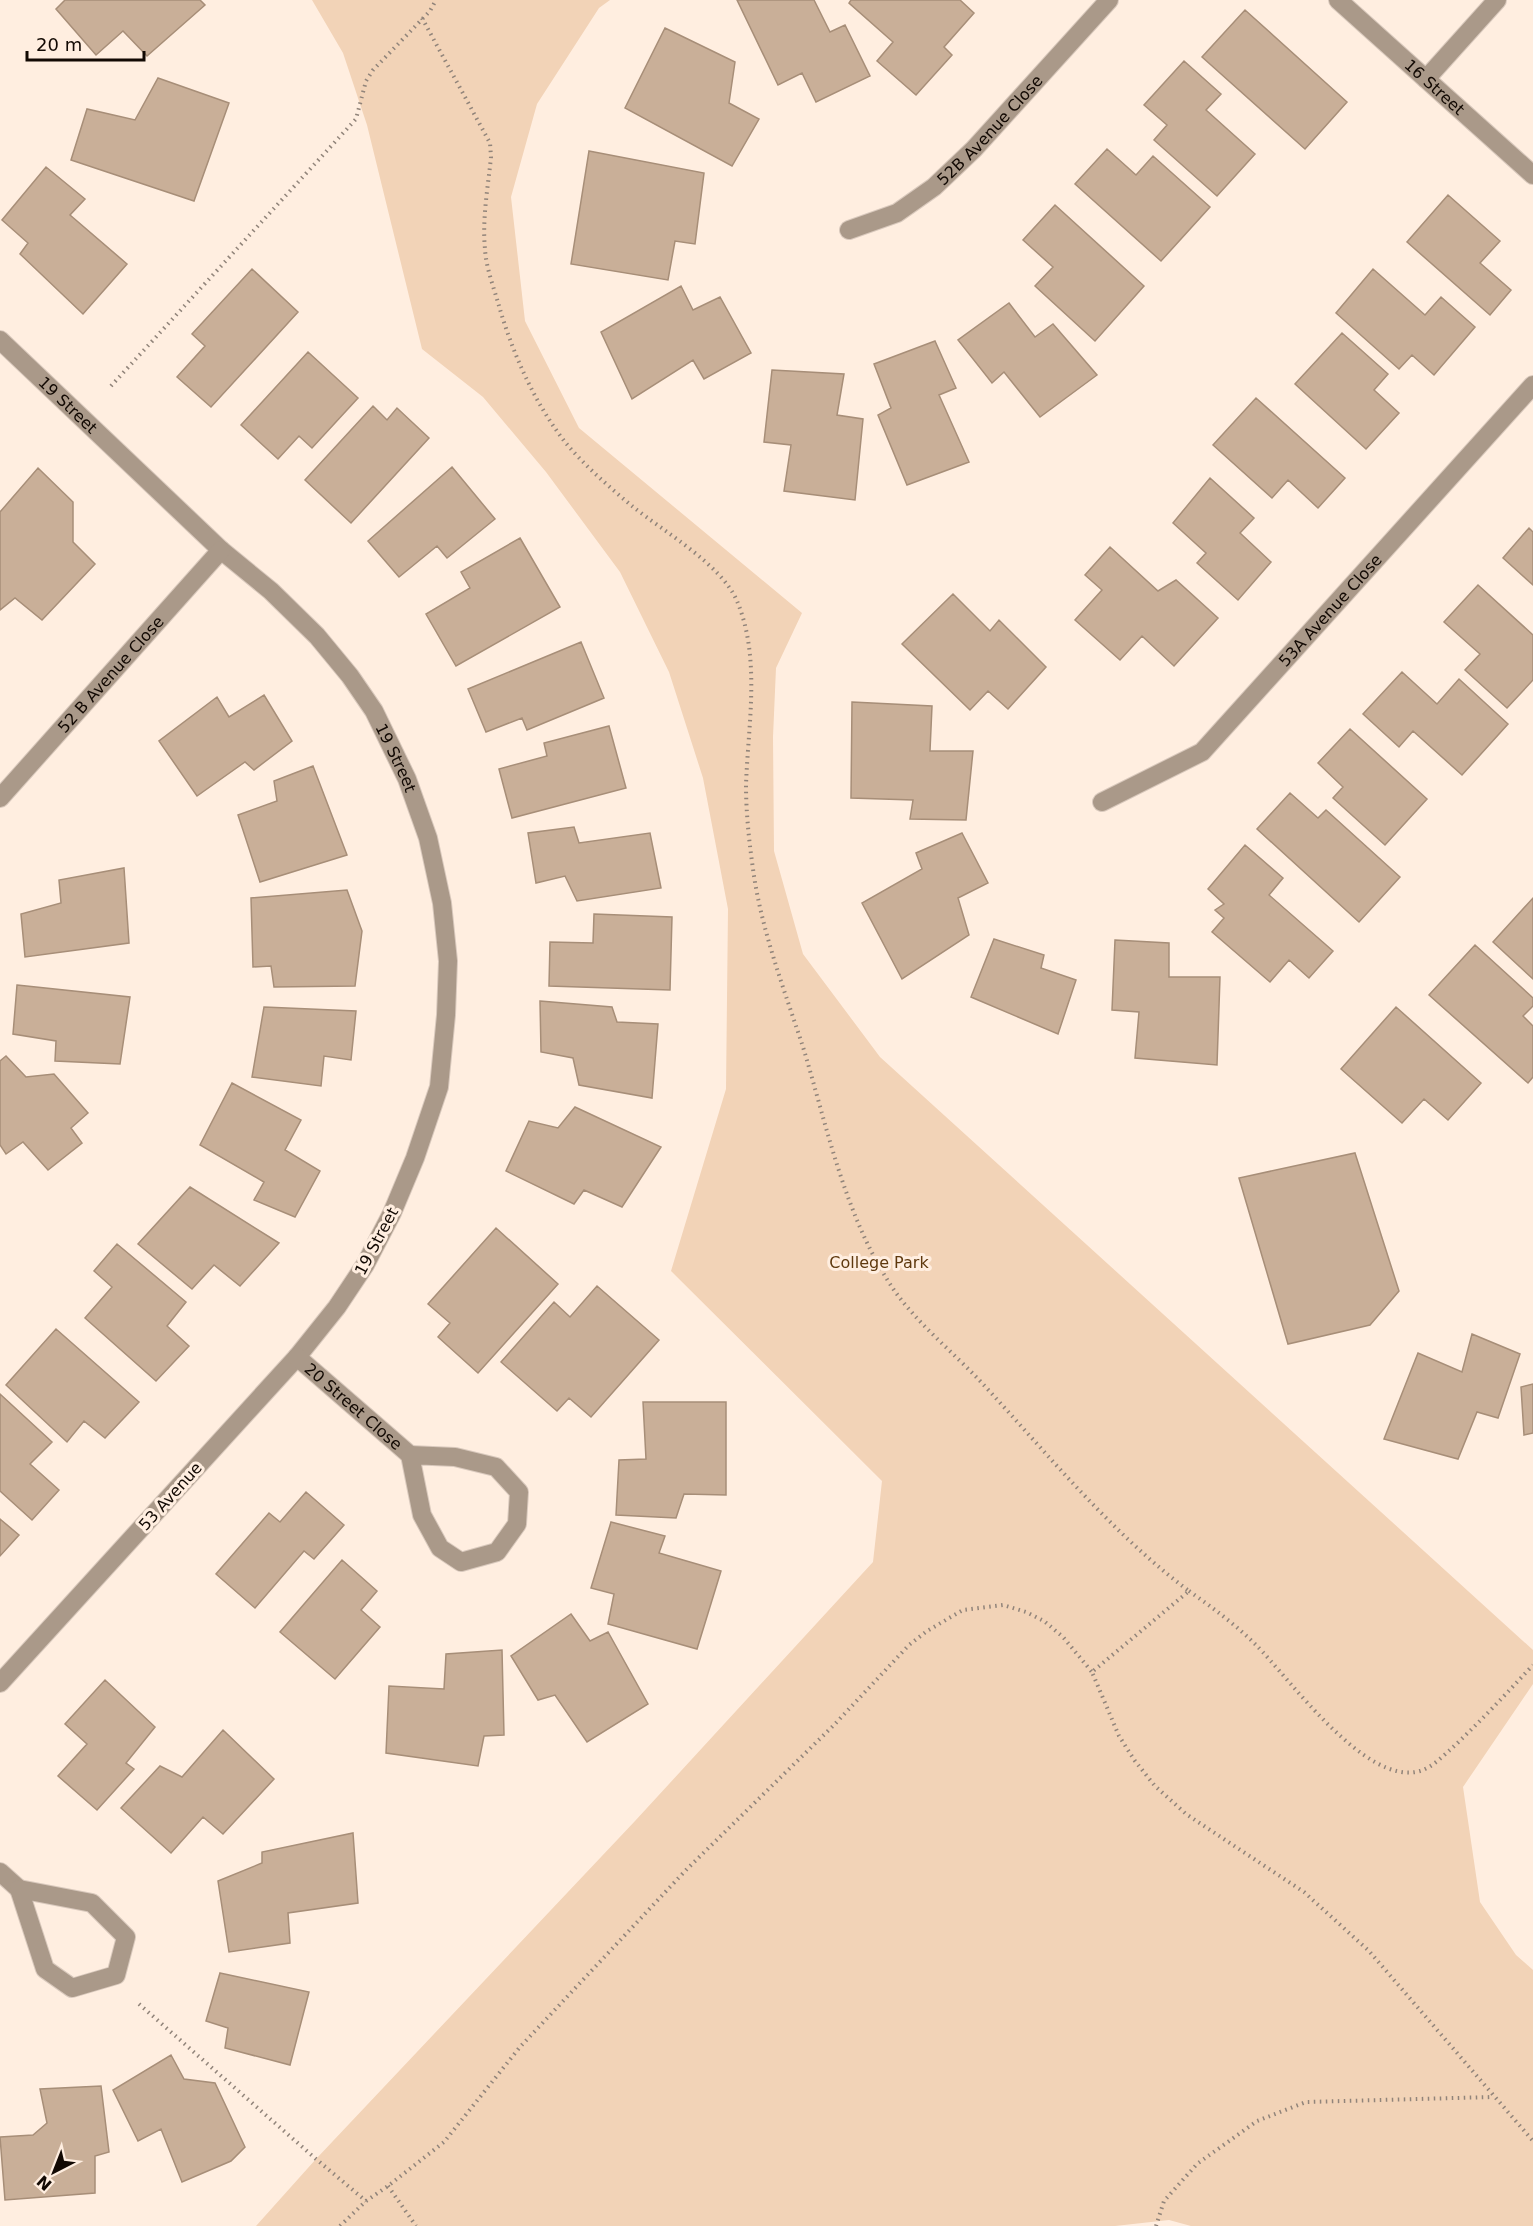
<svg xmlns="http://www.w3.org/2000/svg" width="1533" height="2226" viewBox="0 0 1533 2226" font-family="'DejaVu Sans',sans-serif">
  <rect width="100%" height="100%" fill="#ffeee0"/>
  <path fill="#f2d3b7" d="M312,0H610L599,8L537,104L511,197L525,321L579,428L802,613L776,668L773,737L774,851L803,954L880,1057L1533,1650V1684L1463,1787L1480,1902L1516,1955L1533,1970V2226H1191L1169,2220L1115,2226H256L316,2159L635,1821L873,1562L882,1481L671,1271L726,1089L728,909L703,778L669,672L620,572L546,472L483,397L422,349L367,125L343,53Z"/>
  <path fill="#c9af98" stroke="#a78e78" stroke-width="1.5" d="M65,0H200L205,5L147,56L123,31L96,55L56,9Z
    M737,0H814L830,32L845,25L870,76L816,102L802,73L778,85Z
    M851,0H960L974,13L944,47L952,55L916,95L877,61L893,42L849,3Z
    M1245,10L1347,102L1305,149L1202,57Z
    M665,28L735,62L729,103L759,119L732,166L625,108Z
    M1184,61L1221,94L1206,110L1255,154L1217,196L1154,140L1167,125L1144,105Z
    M158,78L229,103L194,201L71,160L87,109L135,120Z
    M1107,149L1136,175L1153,156L1210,207L1161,261L1075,184Z
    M589,151L704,173L695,244L675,241L668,280L571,264Z
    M46,167L85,199L70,215L127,264L83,314L20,254L28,243L2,220Z
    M1448,195L1500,241L1480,263L1511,290L1490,315L1407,242Z
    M1055,205L1144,286L1095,341L1035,286L1053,267L1023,240Z
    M252,269L298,312L211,407L177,377L205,346L192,334Z
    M1373,269L1425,315L1441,297L1475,327L1434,375L1412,355L1399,369L1336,313Z
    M681,286L693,310L720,297L751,353L704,379L693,360L632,399L601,332Z
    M1009,303L1035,337L1053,324L1097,375L1040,417L1004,372L992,383L958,340Z
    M1342,333L1388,374L1374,390L1399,413L1366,449L1295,384Z
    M935,341L956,388L939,395L969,462L907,485L878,415L891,408L874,364Z
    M308,352L358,398L312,448L299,436L278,459L241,425Z
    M772,370L844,374L837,415L863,419L855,500L784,491L791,445L764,442Z
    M1256,398L1345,478L1318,508L1288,480L1272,498L1213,445Z
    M373,406L387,420L397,408L429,438L351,523L305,480Z
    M452,467L495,519L447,558L437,546L399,577L368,541Z
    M38,468L73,502V542L95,564L42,620L15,598L0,610V512Z
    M1210,478L1254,518L1240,533L1271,562L1238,600L1197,563L1206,553L1173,523Z
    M1529,528L1533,532V585L1503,558Z
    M520,538L560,607L456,666L426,614L470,588L461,572Z
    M1110,547L1158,591L1176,580L1218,618L1174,666L1142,636L1120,660L1075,620L1102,590L1085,575Z
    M1478,585L1533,635V680L1507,708L1465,670L1480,654L1444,622Z
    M953,594L990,631L999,620L1046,667L1008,709L988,691L970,710L902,644Z
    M581,642L604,698L527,730L522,718L486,732L468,689Z
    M1402,672L1437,704L1459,679L1508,724L1462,775L1413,731L1399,747L1363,714Z
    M264,695L292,741L254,770L245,762L197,796L159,741L217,697L229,717Z
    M852,702L932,706L930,751H973L966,820L910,819L913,800L851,798Z
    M609,726L626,788L512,818L499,769L547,756L544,743Z
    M1350,729L1427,799L1385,845L1333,798L1343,787L1318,763Z
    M313,766L347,855L260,882L238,815L277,801L274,781Z
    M1290,793L1318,818L1326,810L1400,877L1359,922L1257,829Z
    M574,827L579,843L650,833L661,888L577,901L565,876L536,883L528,833Z
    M962,833L988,883L958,898L969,935L902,979L862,903L922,869L916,853Z
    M1245,845L1283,878L1269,895L1333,951L1309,978L1289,960L1270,982L1212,932L1224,918L1215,910L1224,904L1208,889Z
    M124,868L129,943L25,957L21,914L61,903L59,880Z
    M347,890L362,931L355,986L274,987L271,966L253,967L251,898Z
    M1533,898V979L1493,942Z
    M594,914L672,917L670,990L549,986L550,942L593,943Z
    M994,939L1044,955L1041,968L1076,980L1058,1034L971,997Z
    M1115,940L1169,943V977H1220L1217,1065L1135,1058L1139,1012L1112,1010Z
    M1475,945L1533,998V1006L1523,1016L1533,1026V1077L1528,1083L1429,995Z
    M17,985L130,997L120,1064L55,1061L56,1041L13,1034Z
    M540,1001L612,1007L617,1022L658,1024L652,1098L579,1085L573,1058L541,1052Z
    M264,1007L356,1011L351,1060L324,1056L321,1086L252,1077Z
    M1396,1007L1481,1083L1448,1120L1424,1099L1402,1123L1341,1069Z
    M6,1056L26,1077L54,1074L88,1113L71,1128L82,1143L48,1170L23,1142L6,1154L0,1145V1061Z
    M232,1083L301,1120L285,1150L320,1171L295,1217L254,1200L264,1182L200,1145Z
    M575,1107L661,1147L622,1207L584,1190L574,1204L506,1171L529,1121L558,1128Z
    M1355,1153L1399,1291L1370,1325L1288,1344L1239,1178Z
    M190,1187L279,1243L240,1286L214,1265L192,1289L138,1244Z
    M496,1228L558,1284L478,1373L438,1337L450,1323L428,1304Z
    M117,1244L186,1302L167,1326L189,1346L156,1381L85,1318L112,1287L94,1271Z
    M597,1286L659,1340L591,1417L569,1398L557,1411L501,1362L554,1302L570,1317Z
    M56,1329L139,1402L105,1438L84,1421L67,1442L6,1385Z
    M1472,1334L1520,1354L1498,1418L1477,1412L1458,1459L1384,1439L1418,1353L1462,1372Z
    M1533,1384V1433L1524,1435L1521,1387Z
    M0,1394L52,1442L30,1464L59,1490L32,1520L0,1491Z
    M643,1402H726V1495L684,1494L676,1518L616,1515L619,1460L646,1459Z
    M306,1492L344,1525L314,1559L304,1551L255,1608L216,1574L269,1513L280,1522Z
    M0,1519L19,1535L0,1556Z
    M611,1522L665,1536L659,1553L721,1571L697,1649L608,1624L614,1594L591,1588Z
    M342,1560L377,1591L361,1610L380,1627L335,1679L280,1632Z
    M571,1614L590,1641L608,1632L648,1704L587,1742L555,1695L538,1700L511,1656Z
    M502,1650L504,1735L484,1736L478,1766L386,1753L389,1686L444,1689L446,1654Z
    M105,1680L155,1727L126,1763L134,1769L97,1810L58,1776L87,1744L65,1724Z
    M223,1730L274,1779L223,1834L203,1817L171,1853L121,1808L160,1766L182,1777Z
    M353,1833L358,1903L288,1913L290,1943L229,1952L218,1881L262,1863V1852Z
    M220,1973L309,1992L290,2065L225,2048L228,2028L206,2021Z
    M171,2055L184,2079L215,2083L245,2147L231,2161L182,2182L161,2129L138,2141L113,2090Z
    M101,2086L109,2152L95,2156V2193L5,2200L0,2137L33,2135L47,2123L40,2089Z"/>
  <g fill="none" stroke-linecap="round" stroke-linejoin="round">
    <g stroke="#d9c9bd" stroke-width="20">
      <g id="street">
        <path id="s1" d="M1338,0L1533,175"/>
        <path d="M1426,79L1497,0"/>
        <path id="s2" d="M849,230L897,213L934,187L974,149L1109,0"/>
        <path id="s3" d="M0,340L221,550L271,591L317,636L350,676L374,711L407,779L428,838L442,903L448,961L446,1015L439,1087L415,1158L392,1213L365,1265L337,1307L297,1357L0,1683"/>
        <path id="s4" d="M0,798L221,550"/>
        <path id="s5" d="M1102,802L1202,752L1533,385"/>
        <path id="s6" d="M297,1357L410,1455"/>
        <path d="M410,1455L455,1457L496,1467L519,1492L517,1524L497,1552L461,1562L440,1548L422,1515Z"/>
        <path d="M0,1872L19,1889"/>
        <path d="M19,1889L92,1903L126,1937L116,1975L72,1988L45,1969Z"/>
      </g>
    </g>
    <path stroke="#91847a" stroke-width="4" stroke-dasharray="1.5 4.5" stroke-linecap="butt" d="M422,18L490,143L491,157C488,187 482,219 485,249C486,268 494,288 499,306C513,354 534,402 565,442C584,465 609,487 632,506C663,531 722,565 737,601C761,658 748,725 746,785C746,812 749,841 753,869C761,929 784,989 803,1047C827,1126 844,1213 890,1284C913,1320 952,1351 981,1382C1048,1454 1110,1532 1189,1591L1092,1672L1119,1736L1135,1761L1155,1786L1186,1814L1304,1892L1369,1951L1533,2141
      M111,386L356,119L366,81L373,70L430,11L436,0
      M1189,1591C1213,1608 1236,1625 1256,1645C1290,1679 1366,1787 1420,1771C1431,1768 1442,1757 1450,1750C1479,1723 1506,1694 1533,1665
      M139,2004L316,2159L366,2201
      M388,2186L416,2226
      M340,2226L366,2201L388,2186L444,2142L520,2047L686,1870L834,1725L909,1645L927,1631L963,1610L1003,1605L1026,1612L1044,1621L1063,1637L1092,1672
      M1156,2226L1164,2201L1197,2164L1257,2121L1306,2102L1493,2097"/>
    <use href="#street" stroke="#aa9989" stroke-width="18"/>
  </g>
  <g text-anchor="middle" stroke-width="6" stroke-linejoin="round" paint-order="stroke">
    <g font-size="16" fill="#120903" stroke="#ffeee0">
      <text dy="6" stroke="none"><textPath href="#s1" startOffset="130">16 Street</textPath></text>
      <text dy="6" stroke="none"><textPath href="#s2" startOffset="176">52B Avenue Close</textPath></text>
      <text dy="6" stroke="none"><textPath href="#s3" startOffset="94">19 Street</textPath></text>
      <text dy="6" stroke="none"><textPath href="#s5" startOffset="303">53A Avenue Close</textPath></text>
      <text dy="6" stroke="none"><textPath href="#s4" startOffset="166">52 B Avenue Close</textPath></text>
      <text dy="6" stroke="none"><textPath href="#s3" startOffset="580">19 Street</textPath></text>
      <text transform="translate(376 1241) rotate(-62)" y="6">19 Street</text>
      <text dy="6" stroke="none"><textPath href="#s6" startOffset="75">20 Street Close</textPath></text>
      <text transform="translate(170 1496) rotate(-48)" y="6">53 Avenue</text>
    </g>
    <g font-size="16" fill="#5f390e" stroke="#ffeee0">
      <text x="879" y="1268">College Park</text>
    </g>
  </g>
  <g transform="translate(54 2172) rotate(222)" stroke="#ffeee0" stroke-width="4.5" paint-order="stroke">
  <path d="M0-4.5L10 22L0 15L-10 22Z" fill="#120903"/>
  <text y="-9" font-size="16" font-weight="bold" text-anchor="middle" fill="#120903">N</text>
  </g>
  <path d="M27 51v9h117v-9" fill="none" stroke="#120903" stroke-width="3"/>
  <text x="36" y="51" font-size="18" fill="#120903" stroke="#ffeee0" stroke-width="4.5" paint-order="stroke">20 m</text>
</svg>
